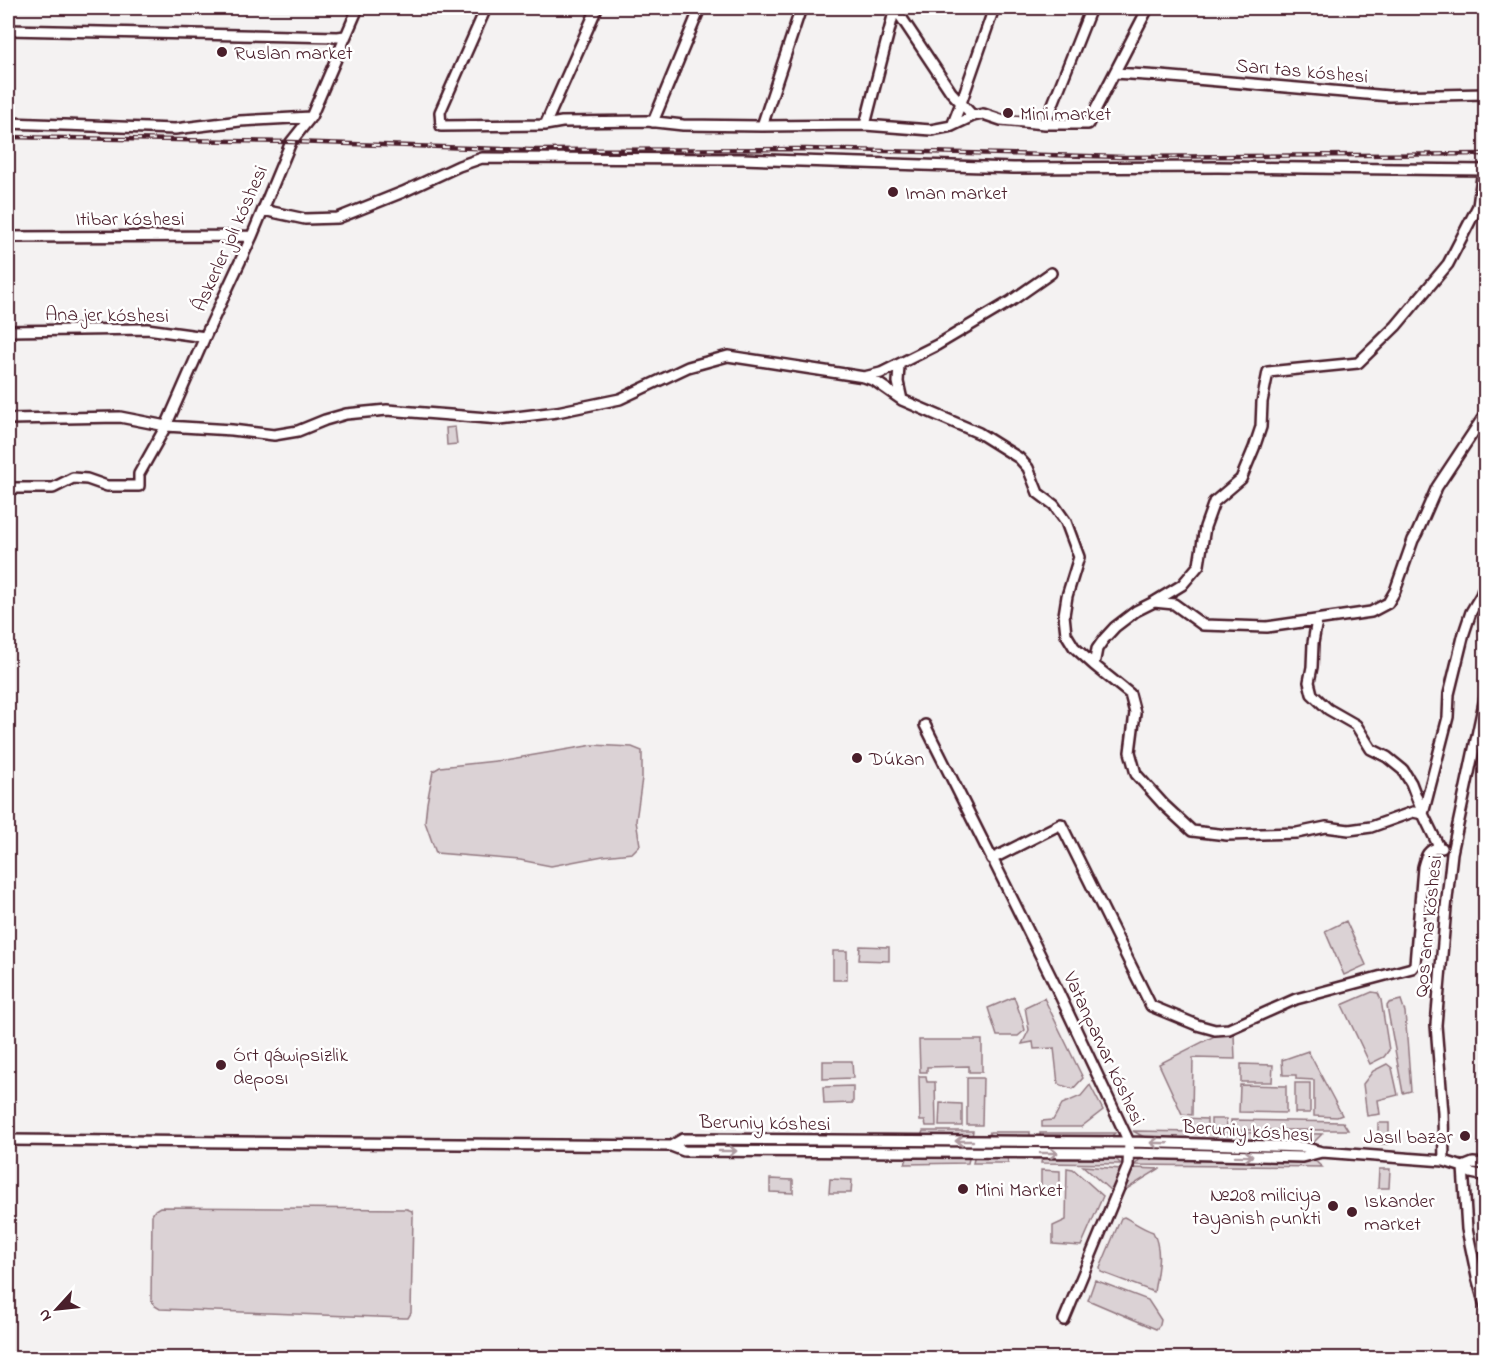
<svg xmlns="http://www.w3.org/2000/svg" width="1493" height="1366" viewBox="0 0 1493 1366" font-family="'Indie Flower',sans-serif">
  <rect width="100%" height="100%" fill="#f4f2f2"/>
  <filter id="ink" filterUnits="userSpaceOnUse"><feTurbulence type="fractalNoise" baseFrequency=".0167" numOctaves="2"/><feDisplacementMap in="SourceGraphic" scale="12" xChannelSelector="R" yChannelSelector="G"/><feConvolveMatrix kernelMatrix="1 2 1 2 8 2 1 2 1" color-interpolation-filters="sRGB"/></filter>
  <g filter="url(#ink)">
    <path fill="#dbd2d5" stroke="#927880" stroke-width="1.5" d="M1473,8H1485V43L1479,9Z
      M455,427L457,444L447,445L446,428Z
      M593,745L632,747L642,751V778L636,821L640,845L632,853L603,856L551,866L520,860L436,853L425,822L427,803L433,771L440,767L505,760Z
      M1346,921L1366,965L1344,975L1325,931Z
      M860,946L889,947V961L859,960Z
      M833,951H847V980H833Z
      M1372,992L1378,993L1381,1000L1389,1050L1384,1057L1370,1064L1342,1005Z
      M1014,997L1022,1019L1025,1030L1018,1036H997L988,1008Z
      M1044,998L1083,1078L1073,1089L1058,1084L1054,1048L1034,1049L1033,1042L1022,1044L1029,1030L1025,1007Z
      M1401,1000L1405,1012L1411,1091L1403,1093L1387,1006L1389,1003Z
      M1226,1030L1234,1034L1235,1059L1193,1058L1192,1115L1182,1114L1159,1064Z
      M919,1040H982V1072H969V1066L927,1067V1072H920Z
      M1308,1051L1342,1115L1337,1117L1314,1116V1080L1296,1079V1075H1283L1282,1060Z
      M823,1061H852L853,1078L823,1079Z
      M1241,1064L1273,1065L1272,1082H1241Z
      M1387,1064L1392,1068L1398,1095L1378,1100L1380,1114L1367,1116L1363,1084L1373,1071Z
      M919,1076H926L927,1082H935L936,1126H926L925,1121H920Z
      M967,1078H983L982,1125H967Z
      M1295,1083H1310V1113H1295Z
      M1090,1085L1103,1110L1081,1127H1042V1121L1053,1120L1062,1104L1081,1096Z
      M1240,1085L1286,1086V1113L1239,1112Z
      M853,1086V1103L824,1104L823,1087Z
      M940,1103L962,1104V1126H939Z
      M1183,1118L1207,1119V1130L1188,1129Z
      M1211,1119H1226L1227,1129H1211Z
      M1231,1120L1343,1122L1348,1130H1231Z
      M1378,1123H1389V1144H1378Z
      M923,1131H973L972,1137L921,1136Z
      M1133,1131L1322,1134L1314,1142L1144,1137Z
      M990,1132H1030V1138L988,1137Z
      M1040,1133H1115L1109,1138H1040Z
      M970,1154L968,1163L905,1164L908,1156Z
      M975,1155L1007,1156L1008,1163H973Z
      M1147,1156L1314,1160L1322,1167L1135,1165L1139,1160Z
      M1042,1157H1113L1118,1161L1121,1164L1041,1163Z
      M1083,1166L1121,1169L1112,1192Z
      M1067,1168L1073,1169L1103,1196L1081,1246L1053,1244V1226L1066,1220Z
      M1132,1168L1159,1169L1122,1192Z
      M1379,1169H1390L1389,1188H1378Z
      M1041,1170L1060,1171V1190H1041Z
      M770,1179L793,1180V1193L770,1192Z
      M830,1179L852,1180L851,1193H829Z
      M160,1207L407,1209L412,1211L413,1216L411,1313L408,1318H404L160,1309L155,1306L151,1300L152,1215L155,1210Z
      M1124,1217C1134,1222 1143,1229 1153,1232C1163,1251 1157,1272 1154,1292L1101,1272L1100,1268L1121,1218Z
      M1095,1280L1148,1300L1161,1320L1160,1325L1156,1329L1088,1300Z"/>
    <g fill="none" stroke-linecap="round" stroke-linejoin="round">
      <g stroke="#4a1f2b" stroke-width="14">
        <path id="minor" d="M486,8L440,112L441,126L545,125L562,122L647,121L683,125L762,126L865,125L931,130L952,126L973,116L983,114L1001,120L1045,124H1088L1148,8
          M895,8L951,92L973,116
          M8,30L338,37L345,36
          M1115,73L1161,76L1389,96L1486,94
          M653,122L700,8
          M8,123L175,129L240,121L311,117
          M1045,124L1091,8
          M545,125L597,8
          M865,125L895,8
          M762,126L801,8
          M952,126L961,103L994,8
          M263,210L305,219L338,218L403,192L459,166L482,158L743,159L1013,168L1218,167L1486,170
          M8,237L252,236
          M8,331L147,329L205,337
          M899,365L898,382L902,400
          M864,377L875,381L902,400L979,433L1019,458L1028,468L1038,493L1054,505L1066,522L1079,557L1067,596L1064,615L1066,634L1074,647L1094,665
          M8,419L120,417L166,426L232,430L274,435L298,431L325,420L346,414L387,410L500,419L557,412L620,399L688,367L728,356L864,377L881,373L937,345L1011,301L1051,273
          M8,488H53L73,478L87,479L107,486H139V474L166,426L205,337L252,236L291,142L311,117L358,8
          M1154,602L1182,585L1199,565L1205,527L1214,502L1241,479L1254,448L1261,427L1262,402L1268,372L1358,363L1396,326L1448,264L1478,206L1483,169
          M1317,620L1313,643L1312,667L1309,682L1312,694L1328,709L1356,725L1371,749L1387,757L1403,770L1411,783L1423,814L1439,847L1442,848
          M925,725L992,859L1061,824L1151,1006L1197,1025L1215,1030L1229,1029L1296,999L1412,968L1415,964L1423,867C1426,856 1427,850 1439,847
          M1423,814L1413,812L1371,827L1349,830L1326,827L1297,833L1227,835L1192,831L1164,805L1136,774L1130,752L1135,713L1130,694L1094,665L1097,649L1104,639L1115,627L1136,611L1154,602L1174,604L1203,625L1267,627L1371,612L1388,603L1395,591L1413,540L1417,533L1437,487L1486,413
          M1423,814L1448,717L1449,694L1464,633L1471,612L1481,595L1486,581
          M995,864L1056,987L1129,1142L1128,1166L1064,1320
          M8,1140L671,1146L684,1151L1129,1153L1302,1157L1322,1152
          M671,1146L683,1139L1129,1142L1303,1147L1322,1152L1444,1161L1463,1167L1471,1173L1486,1176
          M1444,1161L1443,1113L1436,1025L1446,908L1452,853L1486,693
          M1463,1167L1467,1229L1477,1277L1486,1309
          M1463,1167L1473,1163L1486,1164"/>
      </g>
      <use href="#minor" stroke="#fff" stroke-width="9"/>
      <g stroke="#4a1f2b" stroke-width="4.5">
        <path id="rail" d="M8,137L291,142L530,150L806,149L1125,157L1486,154"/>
      </g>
      <use href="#rail" stroke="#fff" stroke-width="2" stroke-dasharray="7" stroke-linecap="butt"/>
    </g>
    <defs><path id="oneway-shaft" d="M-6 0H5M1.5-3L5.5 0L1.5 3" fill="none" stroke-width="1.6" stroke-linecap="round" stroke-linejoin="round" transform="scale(1.5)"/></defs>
    <g stroke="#ae9aa0">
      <use href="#oneway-shaft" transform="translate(964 1141) rotate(-180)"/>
      <use href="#oneway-shaft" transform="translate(1159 1143) rotate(-178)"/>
      <use href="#oneway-shaft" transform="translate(728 1151)"/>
      <use href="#oneway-shaft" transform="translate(1049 1153)"/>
      <use href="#oneway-shaft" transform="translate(1244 1156) rotate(1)"/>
    </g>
  </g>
  <g fill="#4a1f2b" stroke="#fff" stroke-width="2">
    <circle cx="222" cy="52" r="6"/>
    <circle cx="1008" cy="113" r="6"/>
    <circle cx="893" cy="192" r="6"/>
    <circle cx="857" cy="758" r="6"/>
    <circle cx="221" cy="1065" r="6"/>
    <circle cx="1465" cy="1136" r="6"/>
    <circle cx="963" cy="1189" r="6"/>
    <circle cx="1333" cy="1206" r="6"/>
    <circle cx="1352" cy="1212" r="6"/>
  </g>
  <g text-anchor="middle" stroke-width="5" stroke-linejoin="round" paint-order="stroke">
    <g font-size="20" fill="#4a1f2b" stroke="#fff" text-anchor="start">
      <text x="234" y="59">Ruslan market</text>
      <text x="1020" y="120">Mini market</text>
      <text x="905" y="199">Iman market</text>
      <text x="869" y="765">Dúkan</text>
      <text x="233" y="1061">Órt qáwipsizlik<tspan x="233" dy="23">deposı</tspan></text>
      <text x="1453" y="1143" text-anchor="end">Jasıl bazar</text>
      <text x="975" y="1196">Mini Market</text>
      <text x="1321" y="1201" text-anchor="end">№208 miliciya<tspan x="1321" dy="23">tayanish punkti</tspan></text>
      <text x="1364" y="1207">Iskander<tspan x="1364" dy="23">market</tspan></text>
    </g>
    <g font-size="20" fill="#4a1f2b" stroke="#fff">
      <text transform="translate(1302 70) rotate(5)" y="7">Sarı tas kóshesi</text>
      <text x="130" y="225">Itibar kóshesi</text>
      <text transform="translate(229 238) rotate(-66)" y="7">Áskerler jolı kóshesi</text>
      <text transform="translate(107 314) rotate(1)" y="7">Ana jer kóshesi</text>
      <text transform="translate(1427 926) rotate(-84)" y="7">Qos arna kóshesi</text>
      <text transform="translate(1105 1048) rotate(65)" y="7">Vatanparvar kóshesi</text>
      <text transform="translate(765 1122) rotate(1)" y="7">Beruniy kóshesi</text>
      <text transform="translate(1248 1130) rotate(4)" y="7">Beruniy kóshesi</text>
    </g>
  </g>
  <rect width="1493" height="1366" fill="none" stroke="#fff" stroke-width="30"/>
  <rect x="15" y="15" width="1463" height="1336" fill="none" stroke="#4a1f2b" stroke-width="2" filter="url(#ink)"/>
  <g transform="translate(57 1309) rotate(243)" stroke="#ffffff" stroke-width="4.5" paint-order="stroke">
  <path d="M0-4.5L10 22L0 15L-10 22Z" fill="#4a1f2b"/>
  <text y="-9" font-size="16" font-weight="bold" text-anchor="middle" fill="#4a1f2b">N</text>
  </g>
</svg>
